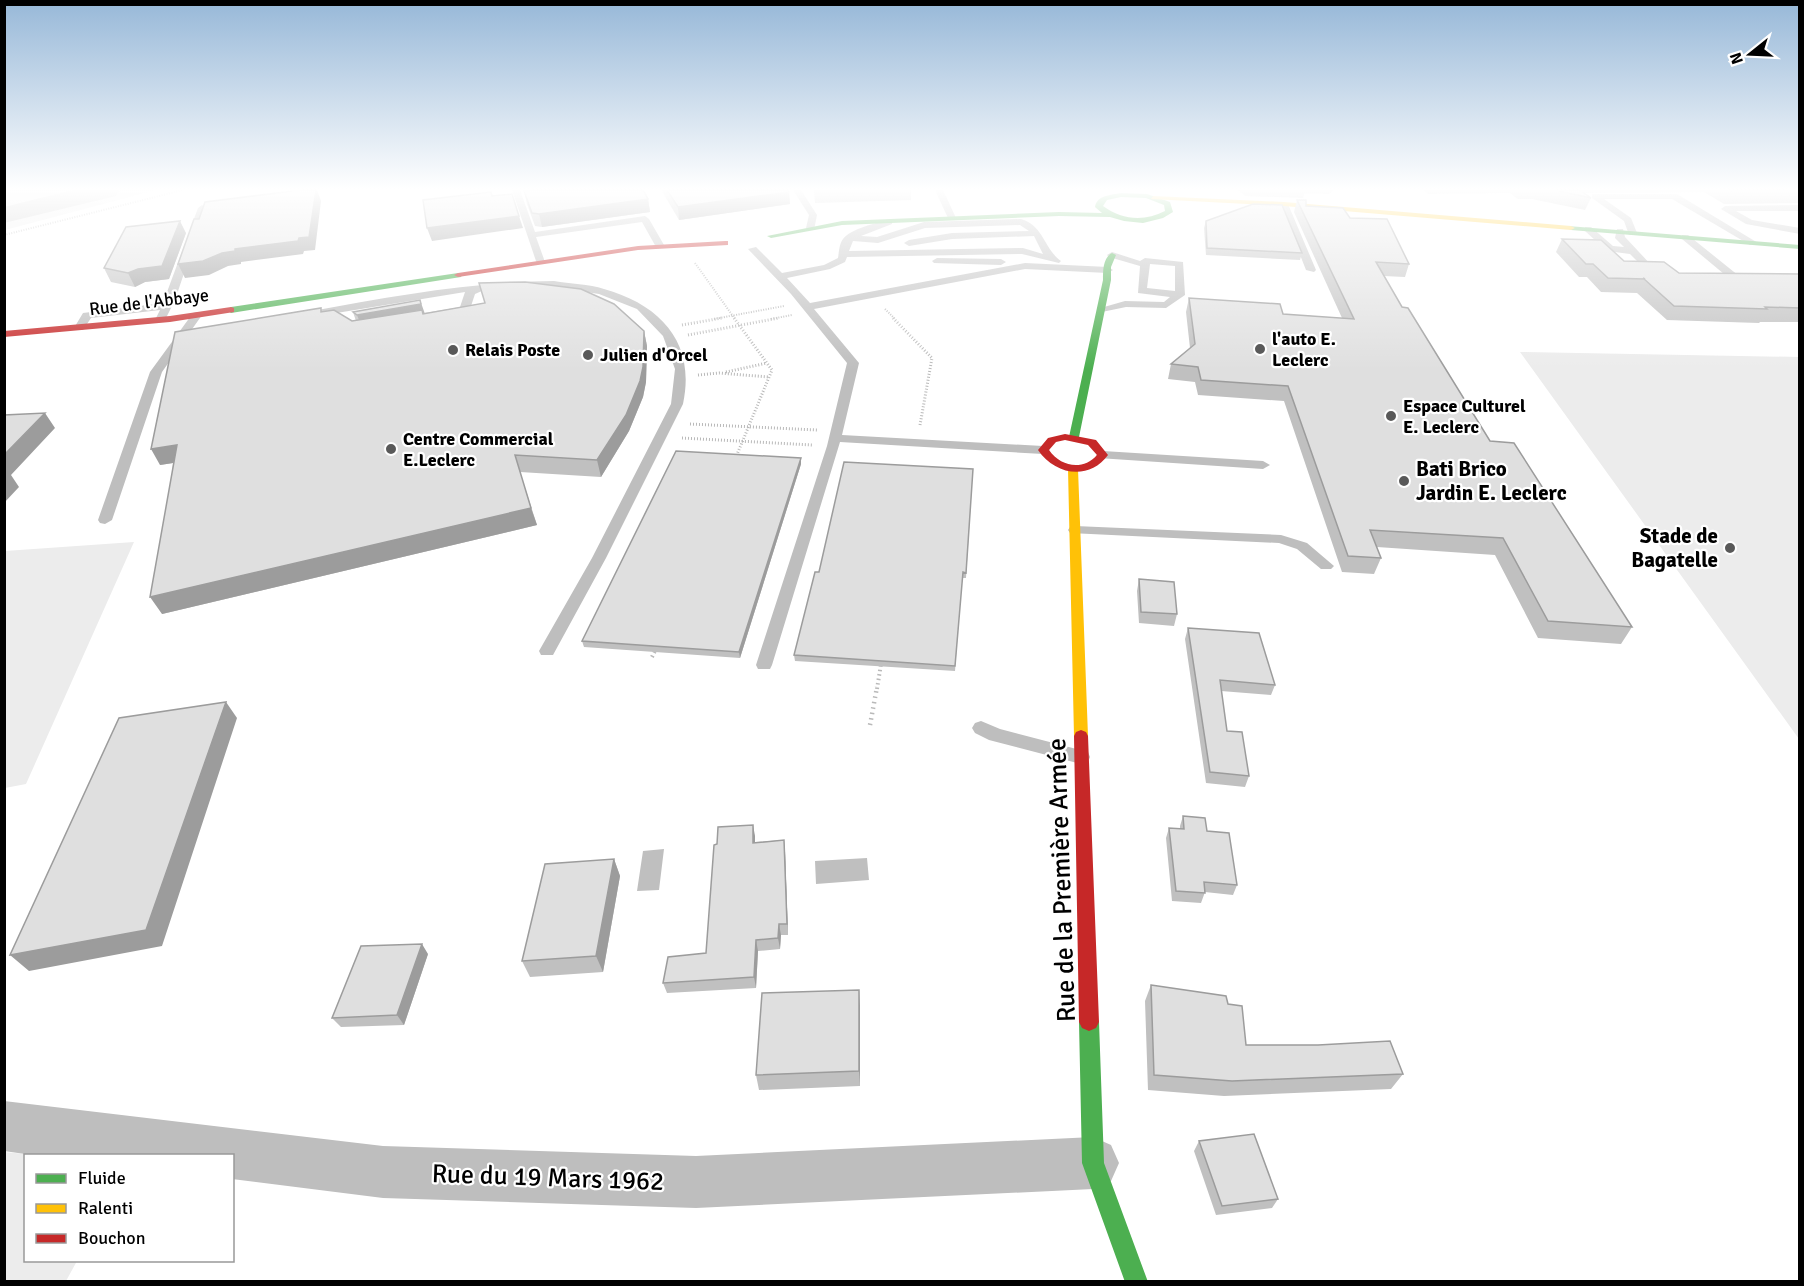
<svg xmlns="http://www.w3.org/2000/svg" width="1804" height="1286" viewBox="0 0 1804 1286" font-family="Signika,sans-serif">
  <rect width="100%" height="100%" fill="#fff"/>
  <path fill="#ececec" d="M5,190H156L5,230Z
    M1520,352L1799,357V739Z
    M134,542L26,784L5,788V551Z
    M4,1152L36,1155L26,1156V1260L77,1261L66,1281H5Z"/>
  <path fill="#bfbfbf" d="M664,849L659,890L637,891L643,851Z
    M867,858L869,880L816,884L815,861Z"/>
  <g fill="none" stroke-linecap="round" stroke-linejoin="round">
    <path fill="#bfbfbf" fill-rule="evenodd" d="M73,190H120L116,196L4,223V207Z"/>
    <path stroke="#b9b9b9" stroke-width="2" stroke-dasharray="1 1.5" stroke-linecap="butt" d="M4,235L183,190
      M695,263L735,319
      M885,309L895,319
      M714,319L784,306
      M771,319L792,315"/>
    <path stroke="#b9b9b9" stroke-width="3" stroke-dasharray="1 2" stroke-linecap="butt" d="M734,318L772,370L736,457
      M893,318L932,358L920,425
      M682,325L722,318
      M688,335L779,318
      M726,372L767,363
      M698,375L719,373L769,377
      M690,424L817,430
      M682,438L812,445"/>
    <path stroke="#b9b9b9" stroke-width="4" stroke-dasharray="1.5 3" stroke-linecap="butt" d="M652,657L657,647
      M877,689L881,664"/>
    <path stroke="#b9b9b9" stroke-width="4.5" stroke-dasharray="1.5 4" stroke-linecap="butt" d="M870,725L877,687"/>
    <path fill="#bebebe" fill-rule="evenodd" d="M512,190H520L535,232L645,216L649,219L664,245L656,247L642,222L536,237L545,262L537,264Z
      M793,190H801L817,215L814,230L806,228L809,215Z
      M935,190H943L956,218L955,220L948,218Z
      M1292,190H1333V191L1329,194L1296,193Z
      M1592,194H1677L1758,243L1750,245L1672,199H1604L1631,218L1637,233L1629,235L1624,221L1592,198Z
      M1281,202L1288,204L1316,270L1314,272L1306,270L1280,204Z
      M202,205L206,208L175,300L164,322H156L155,320L160,310L91,318L83,330H75L74,328L83,313L163,303L198,208Z
      M1800,205V211H1736L1752,220L1800,228V234L1746,224L1721,209L1725,206Z
      M1021,219C1044,226 1044,249 1061,261L1059,263L1022,254L847,257L845,262L830,269L787,278L810,303L1025,263L1108,267L1113,270L1108,273L1025,269L814,309L859,363L842,435L1043,446L1050,450L1043,454L840,442L772,665L770,669H758L756,665L827,446L847,363L791,294L748,249L756,247L782,273L824,265L838,258C839,253 839,244 843,239C850,229 877,223 889,219L892,220V224L861,236L877,237L924,222ZM1020,225L1029,231L952,233L909,240L904,243L909,246L952,239L1034,236L1043,254L1023,248L849,251L853,241L878,243L925,228Z
      M1585,227H1591L1613,246L1624,247L1615,238L1617,229H1623L1625,237L1653,267L1667,272L1662,275L1647,271L1630,254L1607,251L1585,231Z
      M1682,235H1688L1744,280V284H1736L1682,239Z
      M1112,252L1140,261L1145,258L1183,262L1185,295L1166,308L1126,307L1097,313V309L1125,301L1164,302L1170,297L1138,293L1140,266L1109,257L1107,255ZM1150,264L1175,266V291L1147,288Z
      M937,258L1001,259L1006,262L1001,265L934,263L932,261Z
      M554,281C570,284 589,284 604,289C661,305 696,343 683,404L606,558L553,655H541L539,651L592,558L671,404L675,369L663,336L637,309L599,294L554,287L484,290L475,294L468,315L449,318L444,315L459,310L465,292L312,317L307,314L312,311C393,296 472,282 554,281Z
      M197,312L202,315L162,372L112,520L105,524L100,523L98,520L150,372L193,313Z
      M1103,451L1263,461L1270,465L1263,469L1098,458L1096,455Z
      M1075,526L1281,535L1307,543L1334,566L1331,569H1321L1297,549L1279,543L1070,533L1068,530L1070,527Z
      M981,721L1000,729L1088,752L1090,757L1088,762L1081,764L989,740L975,733L972,728L975,723Z"/>
    <path fill="#bebebe" fill-rule="evenodd" d="M4,1101L383,1146L696,1156L1093,1137L1111,1145L1119,1163L1111,1181L1093,1189L696,1208L383,1198L232,1179V1156H39L4,1151Z"/>
    <path fill="#4caf50" fill-rule="evenodd" d="M1121,193L1147,194L1170,202L1173,212L1163,218L1143,223L1124,221L1110,217L1059,216L842,225L771,238L767,236L842,221L1059,212L1102,213L1095,207C1097,195 1111,195 1121,193ZM1121,197L1146,198L1164,205L1165,211C1144,222 1122,220 1103,206L1107,200Z
      M1568,226L1800,245V249L1571,230L1567,228Z
      M1112,253L1116,255L1111,267V280L1079,437L1074,440L1069,437L1103,280C1103,270 1103,258 1112,253Z
      M458,273L462,275L461,277L231,313L227,310L231,307Z
      M1089,1013L1096,1016L1099,1022L1104,1163L1148,1282H1125L1082,1163L1079,1022L1082,1016Z"/>
    <path fill="#ffc107" fill-rule="evenodd" d="M1153,196L1284,202L1571,226L1575,228L1571,230L1284,206L1151,199Z
      M1073,466L1078,469L1088,736L1086,740H1076L1074,736L1068,469Z"/>
    <path fill="#c62828" fill-rule="evenodd" d="M725,241H728V245L638,250L458,277L454,275L458,273L638,246Z
      M231,307L234,308V312L170,322L4,337V331L170,316Z
      M1065,434L1096,440L1108,455C1089,481 1055,475 1038,450L1048,438ZM1065,440L1088,445L1097,455C1083,471 1061,467 1049,450L1056,442Z
      M1081,730L1086,732L1088,736L1099,1022L1096,1028L1089,1031L1082,1028L1079,1022L1074,736L1076,732Z"/>
  </g>
  <path fill="#c0c0c0" d="M662,190H788L789,192L790,204L679,220L663,193Z
    M814,190H911V200L815,203Z
    M1238,190H1305L1303,198L1245,196Z
    M1424,190H1800V203L1724,204L1704,192L1583,193L1591,198L1585,210L1532,199H1518L1510,193L1428,194Z
    M524,191L648,199L650,212L542,227L535,226L527,204Z
    M1297,200L1306,206L1350,218L1409,264L1405,277L1384,276L1402,307L1490,441L1632,627L1621,644L1538,638L1495,555L1377,547L1381,558L1374,574L1342,572L1284,401L1198,395L1195,382L1168,379L1171,364L1190,348L1186,312L1189,298L1283,314L1342,318L1294,212Z
    M1206,221L1302,253L1300,260L1206,255L1204,228Z
    M186,233L169,279L145,282L135,287L111,282L104,268Z
    M1562,239L1624,261L1679,273L1800,274V322H1760L1759,323L1667,320L1637,293L1601,292L1587,277H1579L1556,252Z
    M479,283L644,331L647,346L646,382L643,397L629,431L601,477L520,472L537,525L162,614L173,463L160,465L323,312L352,321H356L353,312L424,313L485,303Z
    M801,458V464L740,658L584,647L582,641Z
    M973,469L966,578H962L955,671L795,661L794,655L819,572Z
    M1139,579L1177,614L1174,626L1139,623L1137,591Z
    M1188,628L1275,685L1271,695L1221,691L1227,731L1249,776L1245,787L1206,783L1185,639Z
    M1183,816L1207,831L1237,885L1233,895L1205,892L1201,903L1172,901L1166,838L1169,828L1180,829V826Z
    M753,825L755,842L784,840L785,851L788,935H781L780,949L758,951L756,988L667,993L663,983L706,953L717,844Z
    M614,859L620,876L603,972L530,977L522,961Z
    M428,954L404,1025L341,1027L332,1018Z
    M1151,985L1228,1004L1246,1045H1318L1403,1074L1391,1089L1224,1096L1148,1090L1145,1001Z
    M859,990L860,1086L759,1090L756,1075Z
    M1199,1141L1278,1199L1272,1208L1216,1215L1194,1151Z"/>
  <path fill="#9c9c9c" d="M316,190H317L321,201L315,250L304,251L303,254L241,262V264L228,266L209,275L185,278L178,264L235,249L299,238Z
    M789,192L790,204L679,220L678,207Z
    M648,199L650,212L542,227L539,214Z
    M519,216L523,228L432,241L427,228Z
    M180,221L186,233L169,279L145,282L135,287L128,273Z
    M420,300L425,314L361,325L357,315Z
    M644,331L647,346L646,382L643,397L629,431L601,477L597,460Z
    M45,413L55,428L11,475L19,487L4,503V455Z
    M177,445L186,461L160,465L151,449Z
    M801,458V464L740,658L739,652Z
    M531,508L537,525L162,614L150,597Z
    M226,702L237,718L162,946L29,971L10,955Z
    M753,825L755,836V854L753,843Z
    M784,840L785,851L788,935L787,924Z
    M614,859L620,876L603,972L596,956Z
    M779,924L781,935L780,949L778,938Z
    M756,940L758,951L756,988L754,977Z
    M422,944L428,954L404,1025L397,1015Z
    M859,990L860,1006V1086L859,1071Z"/>
  <path fill="#dfdfdf" stroke="#9c9c9c" stroke-width="1.5" d="M301,190H316L309,237L299,238L298,241L235,249V251L222,253L203,261L178,264L194,219H199L205,202Z
    M533,190H643L648,199L539,214L532,213L524,191Z
    M667,190H788L789,192L678,207Z
    M1555,190H1580L1591,198Z
    M1729,190H1786L1731,191Z
    M491,192L492,196L512,194L519,216L427,228L423,200Z
    M1297,200H1306V206L1343,208L1350,218L1387,219L1409,264L1376,262L1402,307L1408,308L1490,441L1514,443L1632,627L1548,621L1503,538L1370,530L1381,558L1348,556L1288,386L1201,380L1198,367L1171,364L1195,344L1189,298L1280,304L1283,314L1354,319Z
    M1253,204L1282,205L1302,253L1207,248L1206,221Z
    M180,221L162,266L138,269L128,273L104,268L126,227Z
    M1562,239L1601,240L1624,261L1664,262L1679,273L1800,274V308L1765,307L1767,309L1674,306L1643,278L1645,279L1608,278L1593,264H1586Z
    M525,282L581,289L614,304L644,331L643,367L640,381L626,415L597,460L515,455L531,508L150,597L177,445L151,449L175,332L321,308V312L334,310L352,321L422,310L423,314L485,303L479,283Z
    M420,300L421,304L357,315L353,312Z
    M45,413L4,455V415Z
    M676,451L801,458L739,652L582,641Z
    M844,462L973,469L966,573L963,572L955,666L794,655L815,572H819Z
    M1139,579L1174,582L1177,614L1141,612Z
    M1188,628L1259,633L1275,685L1220,680L1227,731L1242,732L1249,776L1210,772Z
    M226,702L146,930L10,955L119,718Z
    M1183,816L1205,818L1207,831L1229,833L1237,885L1204,882L1205,893L1176,891L1169,828L1184,829Z
    M753,825V843L784,840L787,924H779L778,938L756,940L754,977L663,983L668,957L706,953L714,845L717,844L718,827Z
    M614,859L596,956L522,961L545,864Z
    M422,944L397,1015L332,1018L361,946Z
    M1151,985L1226,996L1228,1004L1242,1006L1246,1045H1318L1390,1041L1403,1074L1232,1081L1154,1075Z
    M859,990V1071L756,1075L762,993Z
    M1254,1134L1278,1199L1222,1206L1199,1141Z"/>
  <linearGradient id="sky" x2="0" y2="1"><stop stop-color="#97b8d8"/><stop offset="0.51" stop-color="#fff"/><stop offset="1" stop-color="#fff" stop-opacity="0"/></linearGradient>
  <rect width="1804" height="370" fill="url(#sky)"/>
  <g fill="#595959" stroke="#fff" stroke-width="2">
    <circle cx="1260" cy="349" r="6"/>
    <circle cx="453" cy="350" r="6"/>
    <circle cx="588" cy="355" r="6"/>
    <circle cx="1391" cy="416" r="6"/>
    <circle cx="391" cy="449" r="6"/>
    <circle cx="1404" cy="481" r="6"/>
    <circle cx="1730" cy="548" r="6"/>
  </g>
  <g text-anchor="middle" stroke-width="4.5" stroke-linejoin="round" paint-order="stroke">
    <g font-size="18" fill="#000" stroke="#fff">
      <text transform="translate(149 302) rotate(-7)" y="6">Rue de l'Abbaye</text>
    </g>
    <g font-size="18" font-weight="bold" fill="#000" stroke="#fff" text-anchor="start">
      <text x="1272" y="345">l'auto E.<tspan x="1272" dy="21">Leclerc</tspan></text>
      <text x="465" y="356">Relais Poste</text>
      <text x="600" y="361">Julien d'Orcel</text>
      <text x="1403" y="412">Espace Culturel<tspan x="1403" dy="21">E. Leclerc</tspan></text>
      <text x="403" y="445">Centre Commercial<tspan x="403" dy="21">E.Leclerc</tspan></text>
    </g>
    <g font-size="21" font-weight="bold" fill="#000" stroke="#fff" text-anchor="start">
      <text x="1416" y="476">Bati Brico<tspan x="1416" dy="24">Jardin E. Leclerc</tspan></text>
      <text x="1718" y="543" text-anchor="end">Stade de<tspan x="1718" dy="24">Bagatelle</tspan></text>
    </g>
    <g font-size="26" fill="#000" stroke="#fff">
      <text transform="translate(1061 880) rotate(-92)" y="9">Rue de la Première Armée</text>
      <text transform="translate(548 1177) rotate(2)" y="9">Rue du 19 Mars 1962</text>
    </g>
  </g>
  <rect width="1804" height="1286" fill="none" stroke="#000000" stroke-width="12"/>
  <rect x="24" y="1154" width="210" height="108" fill="#ffffff" stroke="#999999" stroke-width="1.5"/>
  <rect x="36" y="1174" width="30" height="9" fill="#4caf50" stroke="#999999" stroke-width="1.5"/>
  <text x="78" y="1184" font-size="18" fill="#000000">Fluide</text>
  <rect x="36" y="1204" width="30" height="9" fill="#ffc107" stroke="#999999" stroke-width="1.5"/>
  <text x="78" y="1214" font-size="18" fill="#000000">Ralenti</text>
  <rect x="36" y="1234" width="30" height="9" fill="#c62828" stroke="#999999" stroke-width="1.5"/>
  <text x="78" y="1244" font-size="18" fill="#000000">Bouchon</text>
  <g transform="translate(1750 54) rotate(252)" stroke="#ffffff" stroke-width="4.5" paint-order="stroke">
  <path d="M0-4.5L10 22L0 15L-10 22Z" fill="#000000"/>
  <text y="-9" font-size="16" font-weight="bold" text-anchor="middle" fill="#000000">N</text>
  </g>
</svg>
